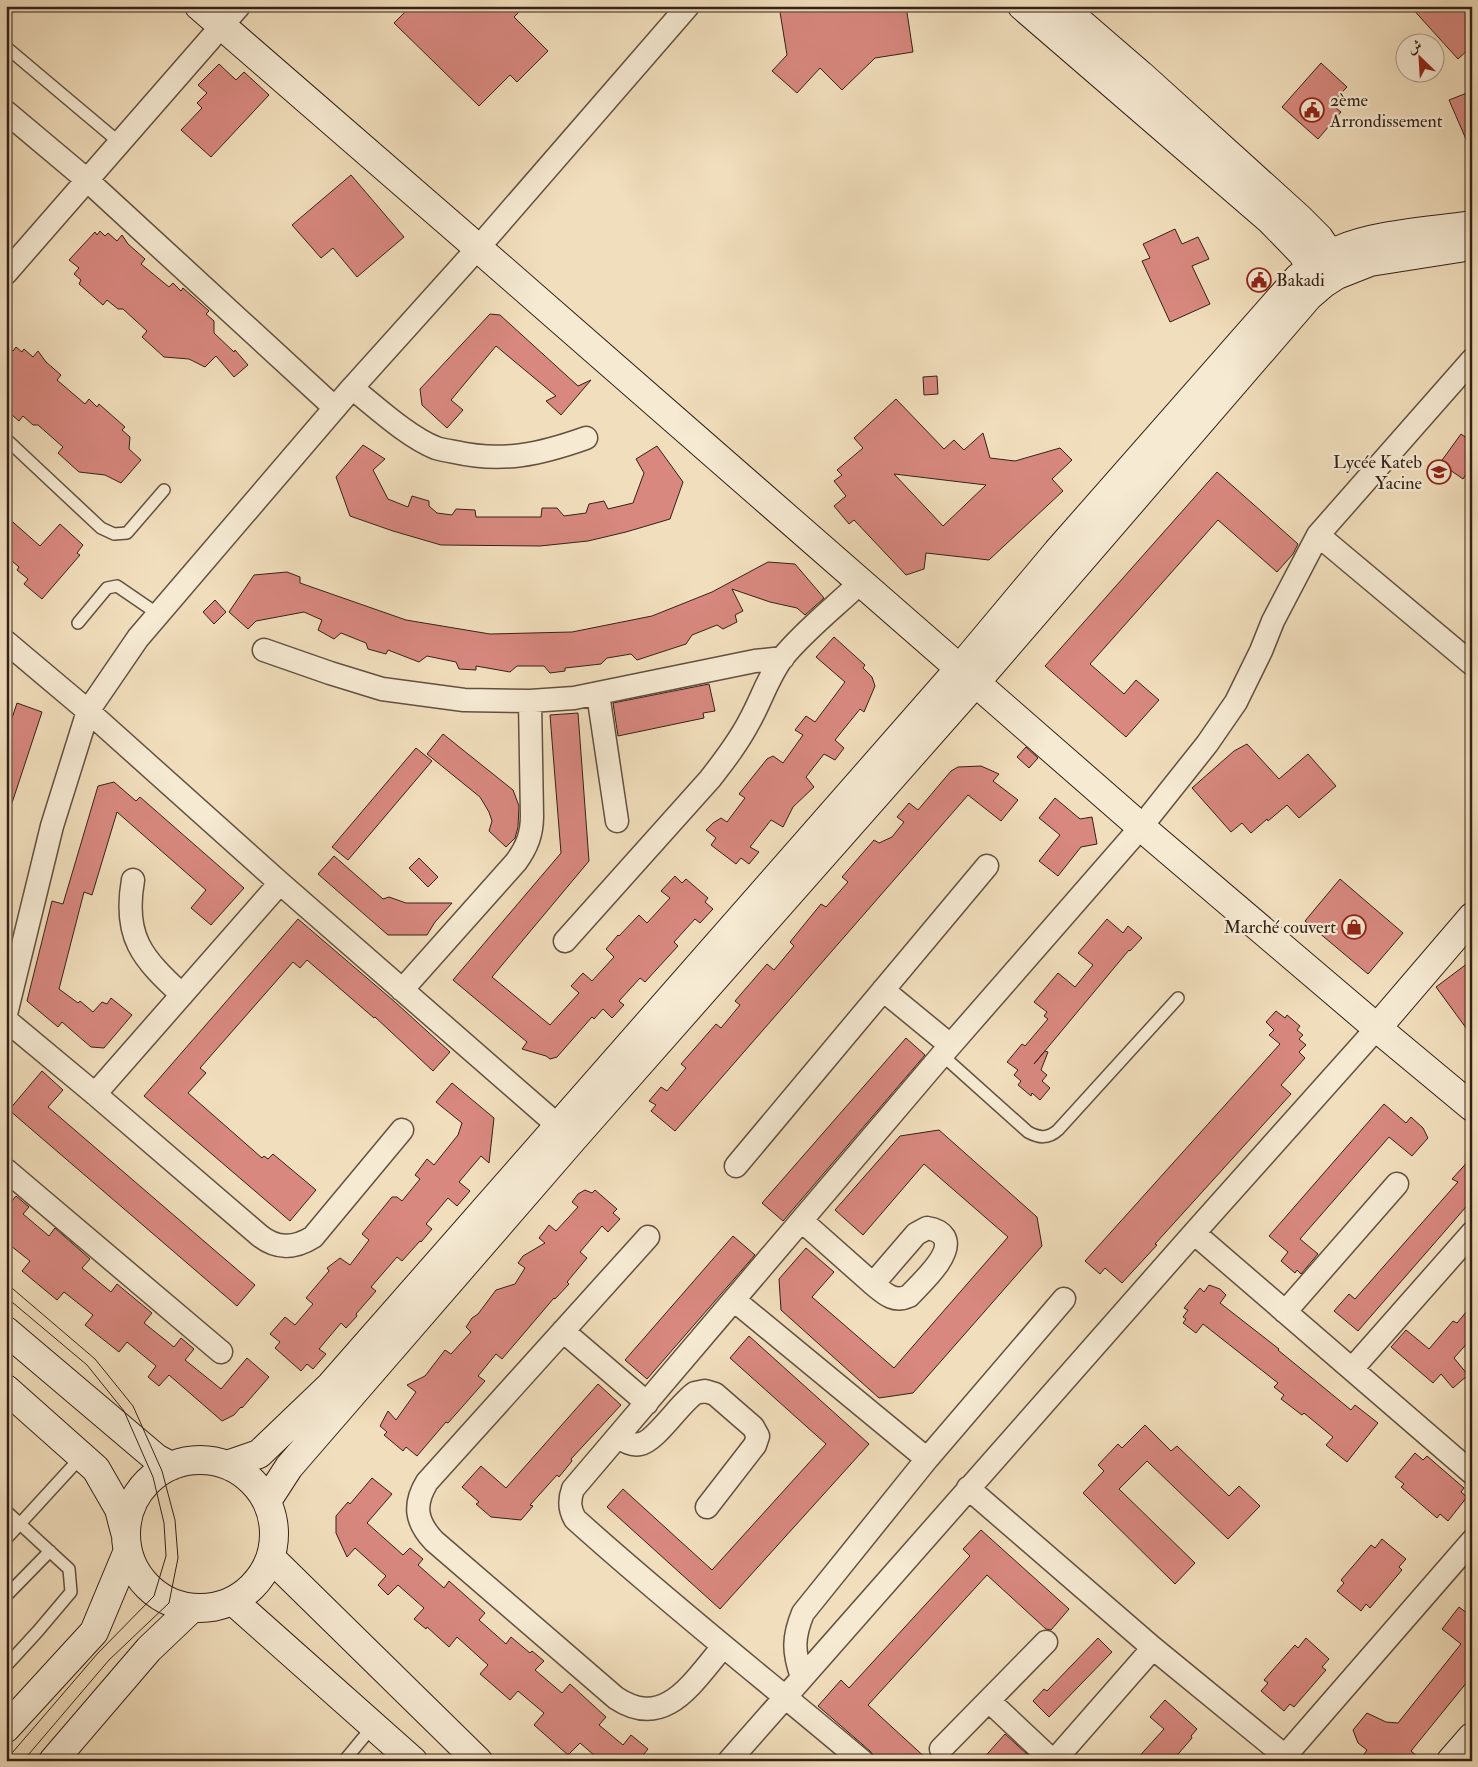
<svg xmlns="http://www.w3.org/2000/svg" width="1478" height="1767" viewBox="0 0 1478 1767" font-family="'IM FELL Double Pica',Amiri,serif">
  <rect width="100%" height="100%" fill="#f1debc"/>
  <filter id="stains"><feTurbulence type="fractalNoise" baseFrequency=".004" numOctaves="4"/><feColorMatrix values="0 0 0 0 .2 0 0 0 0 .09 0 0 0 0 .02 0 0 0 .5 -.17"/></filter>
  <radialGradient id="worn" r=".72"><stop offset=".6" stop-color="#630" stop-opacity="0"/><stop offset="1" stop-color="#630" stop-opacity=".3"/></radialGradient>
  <path fill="#d8887f" stroke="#342118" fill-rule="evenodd" d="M411,6H525L514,17L548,51L517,82L510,75L479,106L394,23Z
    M779,6H906L913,52L875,58L842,90L820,68L797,93L772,71L787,55Z
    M1410,6H1472V46L1458,59Z
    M1321,63L1347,87L1331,104L1341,112L1318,139L1282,107Z
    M219,64L236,80L244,72L269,95L211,157L181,130L202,108L197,103L207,93L198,85Z
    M1472,91V153L1449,100Z
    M351,175L404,237L357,277L333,248L321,258L292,225Z
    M1175,229L1182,244L1198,237L1209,259L1192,266L1210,304L1170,322L1142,261L1150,258L1143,244Z
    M100,231L105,236L108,233L117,241L122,235L128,244L145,259L141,264L169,287L173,283L181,291L183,288L209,311L206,314L214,321V333L234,352L235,350L248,365L234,377L216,356L205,367L189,359L164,357L142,337L147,331L123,309H118L107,300L103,305L79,284L81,280L74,274L79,268L69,260L95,232L97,235Z
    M490,314L500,315L578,386L591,380L561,415L546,401L556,396L496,346L451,400L463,410L447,428L422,405L420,389Z
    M6,345L13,351L16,347L22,352L24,349L33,357L38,351L46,362L61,375L57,380L85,404L89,399L97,407L99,404L125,427L122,430L130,437L129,449L141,460L121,483L105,475L79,472L58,453L63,447L38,425H33L23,416L19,421L6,410Z
    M937,376L938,394L924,395L923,377Z
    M896,399L944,449L954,440L964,450L983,433L990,458L1015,461L1060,448L1072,460L1052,479L1063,491L989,560L926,553L924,569L906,575L854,520L849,524L834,506L846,496L834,481L842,475L837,470L863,448L854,438ZM894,474L986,485L943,526Z
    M1461,434L1472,442V466L1463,479L1440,463Z
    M363,445L385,459L373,470L388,499L408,507L412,496L429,501V506L437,513L452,515L456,509L475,510L476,517H541L542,508H557L564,516L586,513L589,504L604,501L608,509L633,503L644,473L636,459L657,446L683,482L670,519L626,532L588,541L540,546L441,545L393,531L350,516L336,477Z
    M1217,472L1298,544L1293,554L1277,572L1218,520L1090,664L1124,694L1136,680L1159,700L1126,737L1045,666Z
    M6,516L40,546L60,524L83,545L77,553L80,555L42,599L24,584L28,579L17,570L19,567L6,556Z
    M768,562L795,564L824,598L805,615L797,608L770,602L732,589L743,611L735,615L737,622L723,629L717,625L692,635L686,644L637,660L631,654L607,658L601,664L565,668V671L550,673L544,666H517L510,672L476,666V670L459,669L456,662L427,656L419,662L388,650L386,654L368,649L366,643L341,633L334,639L318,630L322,620L304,612L256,621L248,629L229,612L254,575L287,572L300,577V583L406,620L490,634L572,632L652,616L712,592Z
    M215,600L226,612L214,624L203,612Z
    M834,637L865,665L863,668L872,677L875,686L864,712L860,709L835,740L844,748L835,760L824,754L806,777L814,787L793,807L783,827L771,820L750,847L759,852L749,864L741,858L736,864L711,845L716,838L706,830L713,823L721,818L727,822L745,798L739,794L767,759L773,756L783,763L803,735L795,730L806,716L815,722L845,682L816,657Z
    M709,684L715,711L703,713L704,718L618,736L613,703Z
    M17,703L42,712L9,812L6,811V736Z
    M578,713L589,861L492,977L550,1025L579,993L571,986L583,973L592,981L614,957L606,949L618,935L619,936L639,915L647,923L670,898L661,891L675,876L682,883L686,879L708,898L705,902L713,909L700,923L695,919L674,942L678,946L645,982L640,978L619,1001L624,1005L612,1018L603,1009L594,1019L592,1017L557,1057L550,1059L546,1056L522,1049L527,1042L453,980L561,853L550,715Z
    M443,734L513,790L519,806L518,827L515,838L506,847L489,831L492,821L489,812L480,797L427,754Z
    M1247,744L1279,779L1308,754L1336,786L1299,818L1287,805L1268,821L1267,819L1251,833L1242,823L1231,832L1192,788L1234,751Z
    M1026,747L1038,758L1029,768L1017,757Z
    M416,748L432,761L348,860L332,847Z
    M981,766L999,774L993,781L1018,800L1001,821L968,795L675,1131L651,1111L656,1105L649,1101L661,1087L667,1091L686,1068L681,1064L716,1024L721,1028L740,1005L735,1001L767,964L774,970L794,946L790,942L821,904L826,907L848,882L842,877L874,840L879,843L892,837L904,822L897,817L909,803L918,810L951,771L958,767Z
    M114,782L136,801L140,797L244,888L211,925L191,908L206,890L117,812L92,895L84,892L59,989L78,1003L80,1001L93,1012L102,1002L107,1004L111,998L132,1015L104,1048L91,1047L62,1022L58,1027L27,1001L52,901L63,904L98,786Z
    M1055,798L1080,819L1092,817L1097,844L1081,847L1058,876L1039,861L1060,835L1039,818Z
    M334,856L383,899L389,897L406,903H452L435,922L427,935H388L318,874Z
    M419,858L438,877L428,887L409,868Z
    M1340,879L1403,933L1368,974L1305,921Z
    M298,919L395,1002L450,1052L433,1071L375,1017L374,1018L307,960L300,968L293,962L200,1068L206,1073L188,1093L262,1158L264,1156L268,1159L273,1154L316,1190L290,1221L144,1096Z
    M1107,919L1123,933L1128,926L1142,938L1130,951L1129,950L1034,1064L1045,1051L1048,1052L1041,1070L1047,1075L1042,1081L1050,1088L1040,1100L1032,1093L1031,1096L1018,1085L1021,1081L1014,1075L1018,1070L1007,1062L1022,1044L1025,1046L1048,1019L1044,1016L1047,1012L1034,1002L1058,973L1075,987L1093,965L1078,953Z
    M1472,960V1036L1436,987Z
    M1276,1011L1285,1018L1287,1015L1300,1026L1297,1030L1303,1035L1299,1039L1306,1045L1299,1052L1305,1058L1281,1085L1291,1094L1155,1244L1157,1245L1122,1283L1105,1268L1100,1274L1085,1261L1280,1044L1269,1035L1274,1030L1266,1022Z
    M906,1038L925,1055L783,1221L762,1203Z
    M42,1071L63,1090L48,1107L255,1285L237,1306L9,1110Z
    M452,1083L494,1118L489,1163L481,1156L459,1182L470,1191L457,1206L448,1198L426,1224L432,1229L421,1242L420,1241L402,1261L397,1257L371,1287L376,1291L356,1314L357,1316L346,1328L341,1323L319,1349L326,1354L313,1369L307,1364L301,1371L275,1348L280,1342L270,1334L285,1317L295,1325L313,1304L306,1298L329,1271L327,1268L340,1258L350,1265L369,1240L362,1234L392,1197H397L402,1201L420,1179L415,1175L427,1159L434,1165L458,1135L462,1123L436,1102Z
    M1384,1104L1406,1123L1411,1117L1423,1128L1428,1138L1412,1156L1389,1137L1300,1239L1318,1254L1301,1274L1297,1270L1295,1273L1281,1261L1288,1252L1269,1236Z
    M939,1130L1037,1217L1042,1246L913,1393L879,1398L781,1310L779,1279L806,1248L834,1272L812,1297L894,1368L1008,1237L924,1164L863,1235L835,1210L900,1136Z
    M1472,1157V1200L1358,1331L1334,1311L1349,1294L1355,1299L1458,1182L1452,1179Z
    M585,1190L592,1193L595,1190L617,1209L613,1213L620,1219L608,1232L602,1226L580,1252L587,1258L567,1282L569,1284L555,1299L554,1298L502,1359L496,1354L478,1376L485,1381L448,1423L446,1422L417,1456L406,1447L403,1451L384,1435L387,1432L380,1426L388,1411L396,1420L416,1392L407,1385L425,1376L445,1350L451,1354L471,1332L466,1327L472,1318L478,1314L496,1290L515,1284L525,1268L518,1263L523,1256L545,1243L539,1238L549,1225L556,1231L578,1207L572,1202L578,1194Z
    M16,1196L29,1207L23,1214L49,1236L55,1228L90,1259L82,1268L111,1292L117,1284L152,1313L144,1323L174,1347L181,1338L194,1349L185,1360L221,1389L247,1358L269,1377L242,1408L241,1407L234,1415L222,1421L169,1375L159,1386L148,1377L156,1366L127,1342L119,1352L85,1325L93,1315L64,1292L57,1300L22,1271L30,1261L6,1242V1200L10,1203Z
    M733,1236L755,1255L647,1379L625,1360Z
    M1209,1285L1220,1289L1226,1295L1220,1303L1279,1349L1278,1350L1351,1410L1355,1405L1378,1423L1347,1462L1326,1445L1333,1437L1304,1413L1302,1415L1281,1399L1284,1395L1274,1387L1278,1383L1203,1324L1196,1333L1183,1323L1186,1319L1183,1317L1188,1310L1184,1308L1200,1288L1204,1292Z
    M1472,1305V1338L1454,1358L1468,1375L1453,1388L1441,1374L1433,1383L1391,1347L1406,1330L1429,1349L1453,1321L1457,1323Z
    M749,1336L869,1444L720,1609L607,1507L623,1489L712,1570L826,1444L730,1358Z
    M598,1384L621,1405L571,1459L572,1461L559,1477L557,1475L530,1505L533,1506L521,1520L491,1517L476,1504L479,1502L462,1487L481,1466L506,1488Z
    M1145,1425L1171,1451L1177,1446L1229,1496L1239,1486L1260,1506L1228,1539L1147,1461L1119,1489L1195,1563L1175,1584L1083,1493L1104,1471L1098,1465L1118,1444L1122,1448Z
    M1415,1453L1423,1460L1427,1456L1464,1488L1461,1492L1467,1497L1448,1521L1440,1514L1437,1518L1401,1487L1404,1484L1395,1477Z
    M372,1478L392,1494L367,1523L403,1555L410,1548L423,1559L418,1565L444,1588L449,1581L485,1613L479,1620L506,1644L511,1637L530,1653L532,1651L544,1661L535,1670L562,1693L570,1684L606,1717L599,1725L623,1745L631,1735L648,1749L640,1759L642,1761H601L580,1743L568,1755L534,1725L544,1713L518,1691L510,1700L486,1679L480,1674L488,1665L457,1637L449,1647L427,1627L426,1629L414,1619L424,1608L398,1585L388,1595L378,1585L386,1576L355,1548L347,1557L336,1533V1516L348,1502L350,1504Z
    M981,1530L1069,1609L1051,1630L1046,1629L987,1575L868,1705L929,1761H878L870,1751L818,1706L841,1680L849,1688L970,1556L963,1549Z
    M1382,1539L1406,1559L1399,1567L1402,1570L1370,1608L1366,1604L1361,1611L1337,1591L1344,1583L1341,1580L1371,1545L1375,1548Z
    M1459,1607L1472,1617V1676L1411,1751L1423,1761H1359L1367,1750L1358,1743L1353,1730L1367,1713L1386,1722L1398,1723L1461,1644L1442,1629Z
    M1098,1638L1112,1652L1049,1717L1033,1701L1044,1689L1047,1691Z
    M1306,1638L1329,1659L1322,1667L1326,1670L1294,1707L1290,1704L1284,1711L1261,1691L1268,1683L1264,1680L1295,1645L1298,1648Z
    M1165,1700L1197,1729L1191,1736L1192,1738L1172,1761H1135L1164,1729L1150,1717Z
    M1005,1734L1028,1755L1023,1761H981Z"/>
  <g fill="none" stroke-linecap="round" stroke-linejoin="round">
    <g stroke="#635041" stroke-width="14">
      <path id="lane" d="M6,47L120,143
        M6,439L101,528L114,534L127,533L164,490
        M78,623L107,588L117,586L158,614
        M942,1055L1028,1132C1039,1138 1048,1139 1058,1130L1178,998
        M6,1511L69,1569L71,1592L38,1631L6,1666
        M6,1539L82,1456
        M6,1596L50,1551
        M344,1761L373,1726"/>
    </g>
    <g stroke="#635041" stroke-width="25">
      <path id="street" d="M6,112L87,180L335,408
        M6,273L239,6
        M352,388C376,407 408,437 436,448C442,450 449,451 455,452C503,463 541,454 586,438
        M1318,535L1472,664
        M6,642L88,711L280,883L571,1137
        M264,650L330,673L382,689L464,700L530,701L574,698L755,661L783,658
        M598,694L617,821
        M133,880C123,937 142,958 182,995
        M565,941L710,779C724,761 738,743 749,722C761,701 768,677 783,657C805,630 836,606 861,582
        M402,990L516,862C527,847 532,834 532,816L530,701
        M883,990L950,1045
        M6,1014L52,826L88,711L138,638L352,388L478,248L688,6
        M6,1020L95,1094L259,1235C276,1249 294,1249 313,1237L402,1130
        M95,1094L280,883
        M736,1166L987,866
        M6,1170L221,1352
        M802,1221L873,1284
        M927,1228C934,1229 940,1231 944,1237C954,1254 920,1284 909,1296C894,1303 885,1294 873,1284L916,1234Z
        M1194,1233L1472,1473
        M648,1237L427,1482C413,1505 416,1522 434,1541L616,1698C666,1731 693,1681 723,1647
        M734,1300L927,1459
        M1285,1312L1397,1184
        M563,1331L647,1403
        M1352,1369L1472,1233
        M618,1436C625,1441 631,1446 640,1444C655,1442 680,1403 695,1393L705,1391L715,1394L753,1427L758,1436L755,1445L707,1507
        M968,1488L1153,1648L1291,1761
        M802,1677C793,1652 793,1637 803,1613L927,1459L1064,1299
        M989,1701L1053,1761
        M941,1749L1046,1642
        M1285,1756L1472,1541
        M729,1761L1194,1233L1377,1028
        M862,1761C766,1680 668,1603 575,1519C569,1509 569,1500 573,1489L942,1055L1141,827L1207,744L1236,702L1261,651L1273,621L1318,535L1472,360
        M1054,1761L1153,1648"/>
    </g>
    <g stroke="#342118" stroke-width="30">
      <path id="secondary" d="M199,6L478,248L1141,827L1377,1028L1472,1107
        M1022,6L1271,221L1302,253L1321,282
        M1061,6L1141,75L1299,218L1319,238L1340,269
        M1377,1028L1472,917
        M6,1331L156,1458L171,1466
        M6,1389L96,1469L119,1509L125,1532
        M126 1534a74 74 0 1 1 148 0a74 74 0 1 1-148 0Z
        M227,1465L259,1454L331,1385L960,668L1057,552L1298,278C1311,267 1324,257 1339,250C1375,234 1432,231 1472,225
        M267,1501L289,1467L573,1139L976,682L1309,296L1323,284L1337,275L1370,262L1472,246
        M271,1558L478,1761
        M233,1601L413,1761
        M6,1728L94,1632L127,1553
        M53,1761L149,1649L191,1609
        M1451,1761L1472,1737"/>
    </g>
    <use href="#lane" stroke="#f6ead3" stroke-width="11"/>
    <use href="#street" stroke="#f6ead3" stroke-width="22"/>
    <use href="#secondary" stroke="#f6ead3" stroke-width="28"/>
    <path stroke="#342118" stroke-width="1" d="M6,1283L95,1359L133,1406L162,1471L175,1520L178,1558L169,1603L109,1660L23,1761
      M6,1297L87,1365L124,1411L153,1477L164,1523L166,1556L154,1596L98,1653L6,1760"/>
  </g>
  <defs>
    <g id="civic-ring" transform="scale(1.25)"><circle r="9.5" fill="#f6ead3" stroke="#8f2418" stroke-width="1.5"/><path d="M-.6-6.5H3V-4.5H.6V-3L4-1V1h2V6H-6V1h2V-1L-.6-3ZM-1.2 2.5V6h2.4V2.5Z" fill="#8f2418"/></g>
    <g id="school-ring" transform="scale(1.25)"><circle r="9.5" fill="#f6ead3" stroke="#8f2418" stroke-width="1.5"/><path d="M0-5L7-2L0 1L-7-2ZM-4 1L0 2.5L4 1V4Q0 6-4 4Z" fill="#8f2418"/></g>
    <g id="shop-ring" transform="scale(1.25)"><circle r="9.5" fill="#f6ead3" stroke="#8f2418" stroke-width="1.5"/><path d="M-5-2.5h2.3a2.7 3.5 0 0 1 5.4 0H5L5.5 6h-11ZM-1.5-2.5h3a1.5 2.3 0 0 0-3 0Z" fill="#8f2418"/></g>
  </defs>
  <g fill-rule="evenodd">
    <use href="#civic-ring" x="1312" y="110"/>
    <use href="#civic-ring" x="1259" y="280"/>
    <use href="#school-ring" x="1439" y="472"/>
    <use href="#shop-ring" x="1354" y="927"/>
  </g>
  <g text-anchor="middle" stroke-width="4.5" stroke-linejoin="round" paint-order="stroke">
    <g font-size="18" fill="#342118" stroke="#f6ead3" text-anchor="start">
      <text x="1330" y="106">2ème<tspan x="1330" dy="21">Arrondissement</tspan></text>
      <text x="1276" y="286">Bakadi</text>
      <text x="1422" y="468" text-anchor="end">Lycée Kateb<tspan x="1422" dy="21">Yacine</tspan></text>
      <text x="1336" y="933" text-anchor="end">Marché couvert</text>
    </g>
  </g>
  <rect width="1478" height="1767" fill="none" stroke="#f1debc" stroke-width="25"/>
  <rect x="8" y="8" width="1463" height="1752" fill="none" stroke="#342118" stroke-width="2.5"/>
  <rect x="12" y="12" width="1453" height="1742" fill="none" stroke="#342118"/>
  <g transform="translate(1420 58) rotate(335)"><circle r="24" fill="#f6ead3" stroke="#a89a88"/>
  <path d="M0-4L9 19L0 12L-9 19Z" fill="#8f2418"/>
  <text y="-8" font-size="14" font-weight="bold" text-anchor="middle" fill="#342118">ش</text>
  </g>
  <rect width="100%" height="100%" filter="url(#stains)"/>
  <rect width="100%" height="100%" fill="url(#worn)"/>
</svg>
